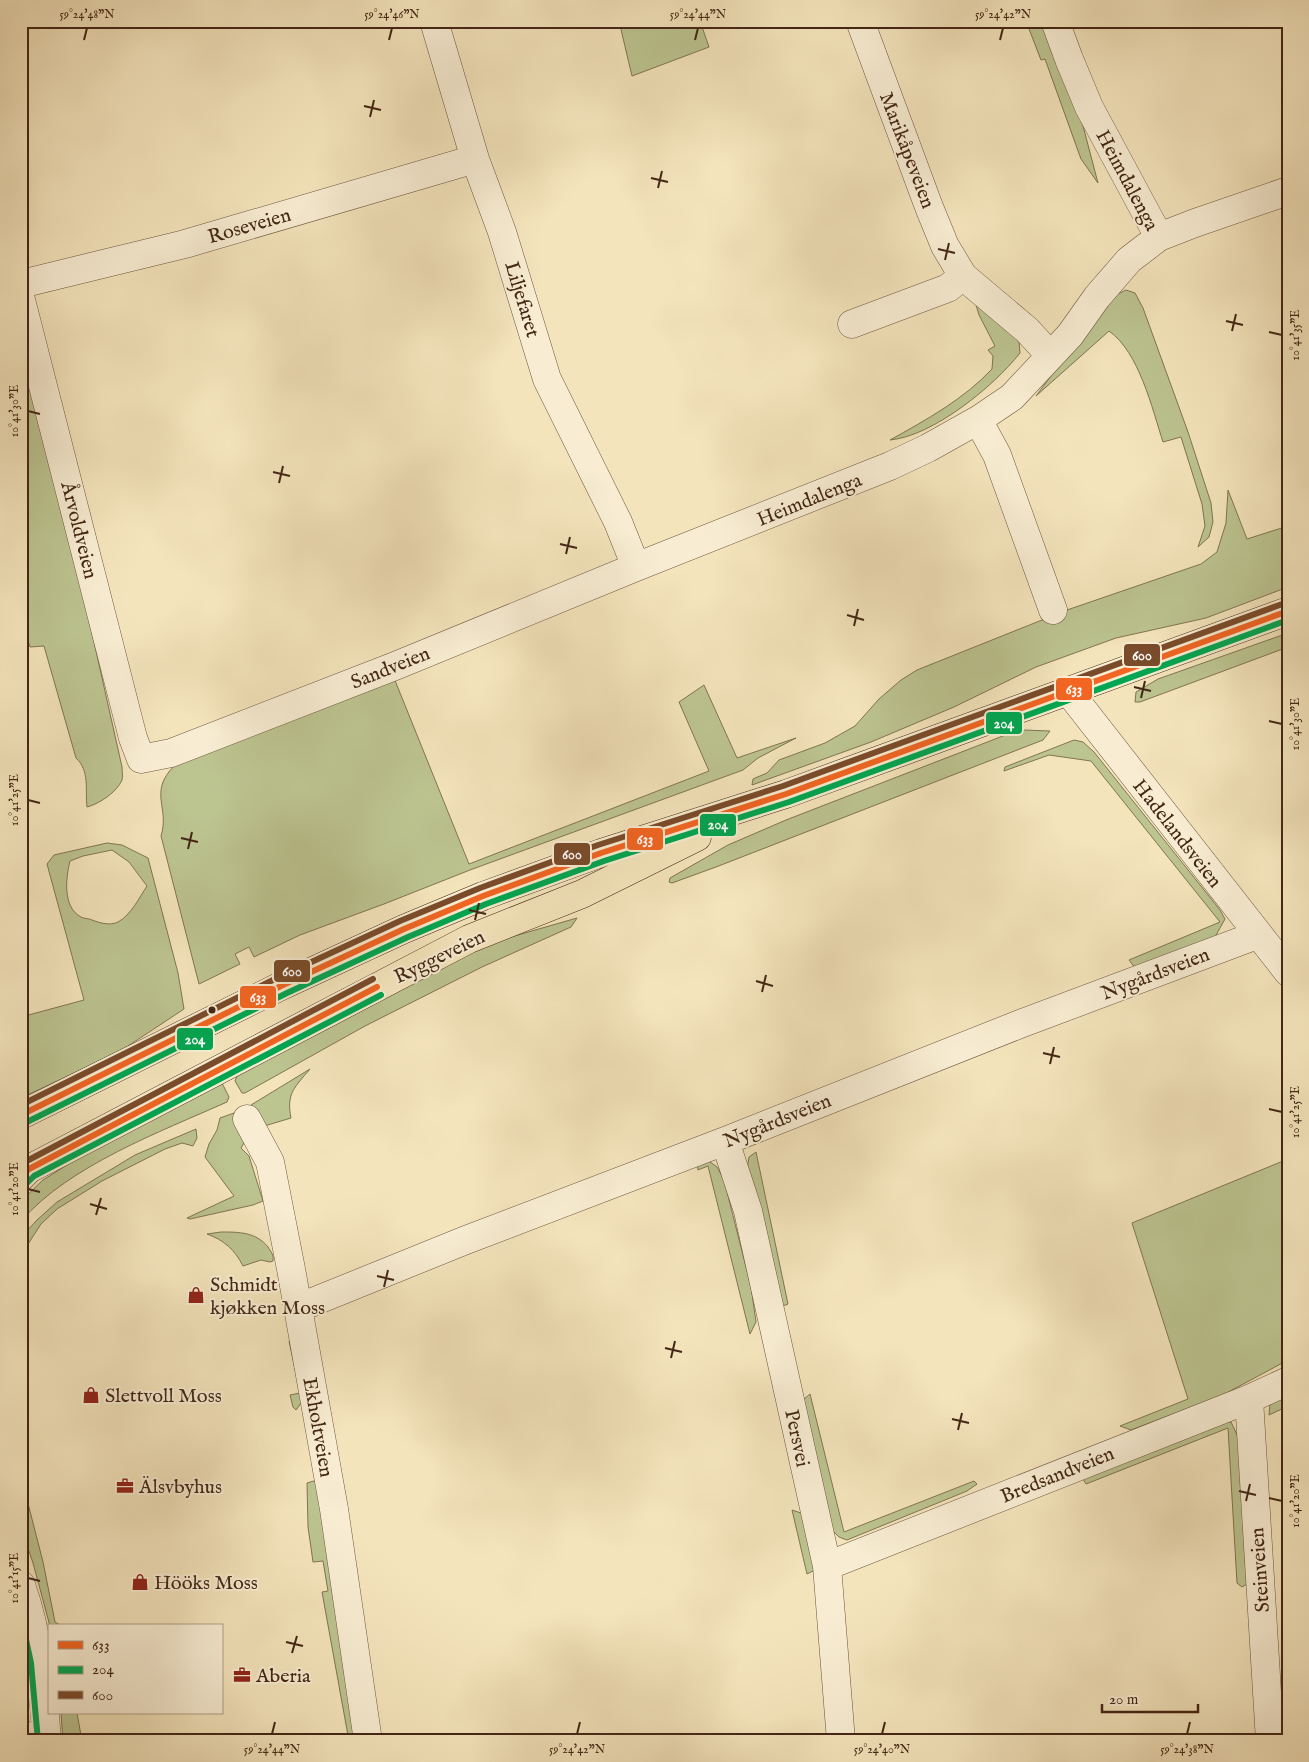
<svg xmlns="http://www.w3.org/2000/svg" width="1309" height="1762" viewBox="0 0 1309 1762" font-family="'IM FELL English',serif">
  <rect width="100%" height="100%" fill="#f4e4bc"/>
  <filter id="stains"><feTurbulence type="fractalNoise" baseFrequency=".004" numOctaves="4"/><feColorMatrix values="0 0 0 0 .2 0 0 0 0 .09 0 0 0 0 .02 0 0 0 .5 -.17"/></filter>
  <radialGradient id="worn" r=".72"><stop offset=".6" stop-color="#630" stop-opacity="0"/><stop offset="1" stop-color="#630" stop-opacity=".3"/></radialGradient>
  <path fill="#bcc490" stroke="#807552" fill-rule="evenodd" d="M619,21H700L709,47L632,76Z
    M1026,21H1046L1078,107L1098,183L1081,159L1045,59L1041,60Z
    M1126,290L1135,293L1143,308L1188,432L1211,503L1213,522L1209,537L1198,547L1205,526L1202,504L1181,437L1163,442C1152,408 1139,352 1109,331L1036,396L1066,356L1116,295Z
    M974,298L1002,319L1019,342L1020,353C993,387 933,436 890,440C926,420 964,399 992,369L993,356L988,350L995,346L979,315Z
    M21,356L83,593L122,767C122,771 123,777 122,780C117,792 99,804 87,807C85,789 90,771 76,758L44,646L30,647L21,617Z
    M1228,490L1247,539L1288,526V587L1206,618L1116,638L1036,667L954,707L871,742L752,785L753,779L767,773L779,760L825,743L855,726L879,699L901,680L917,670L1067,610L1201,564L1217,552L1226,523Z
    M1288,633V647L1140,702H1135L1136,692L1158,679Z
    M394,678L469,864L709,771L679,702L704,685L737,758L796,738L758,758L743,770L470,870L384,904L300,935L254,957L249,947L235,954L240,964L199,984L161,836C170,807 148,793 174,766Z
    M1024,730L1050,731L1043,740L716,867L672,883L669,882L670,878L728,845L786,820L1008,734Z
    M1074,740L1083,742L1094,752L1220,910L1225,919L1215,937L1136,969L1129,960L1220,922L1091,761L1049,755L1004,771L1005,767Z
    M107,843L122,845L148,858L178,973L184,1009L119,1052L21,1098V1017L84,1000L47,864L54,855ZM112,850L129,862L147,886C139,898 131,915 118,922C110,926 100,923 92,920C89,918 84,919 81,917C62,907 66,877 70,861L83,856Z
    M577,918L571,927L482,967L365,1026L245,1093H242L235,1081L239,1071L474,951L511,937Z
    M310,1069C295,1087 286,1093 291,1118L261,1127L250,1113L251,1105Z
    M220,1082L223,1085L229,1097L227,1102C160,1132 70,1165 21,1221V1201L43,1180L78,1158Z
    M234,1113L239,1117L248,1136L241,1148L249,1156L263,1201L253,1205L190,1219L187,1218L234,1196L205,1157L209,1144L217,1130L220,1118Z
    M196,1129L197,1138L193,1146L182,1143L165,1149L102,1181L57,1209L41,1224L21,1255V1240L24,1234L37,1220L57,1202L135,1155Z
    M756,1152L788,1304L783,1306L747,1170L749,1157Z
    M706,1159L717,1167L724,1180L751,1287L756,1322L750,1334L708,1166L698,1170L697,1163Z
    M1288,1159V1360L1221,1396L1131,1430L1120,1426L1188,1399L1132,1223Z
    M221,1232C239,1232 256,1232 268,1247C271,1252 274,1255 273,1261L270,1262L261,1260L243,1266C235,1250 224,1240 207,1234Z
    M295,1340L302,1402L296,1410L293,1407L290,1395L300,1393L289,1341Z
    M810,1394L844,1532L974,1481L977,1484L967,1491L847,1540L839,1537L830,1528L803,1400Z
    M1288,1396V1406L1269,1415L1270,1404Z
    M1226,1422H1231L1239,1439L1250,1582L1242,1587L1237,1583L1228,1428L1086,1484L1083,1479Z
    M21,1476L43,1562L55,1622L62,1626H50L33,1563L21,1528Z
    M317,1480L359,1741H349L322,1592L328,1591L323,1561L313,1562L308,1527L307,1483Z
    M792,1510L804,1514L815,1570L807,1574Z
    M61,1713H77L82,1741H63Z"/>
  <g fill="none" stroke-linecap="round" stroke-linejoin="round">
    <g stroke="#6f563f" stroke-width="29">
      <path id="minor" d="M434,21L475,159L502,232L547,379L618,522L636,567
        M860,21L929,207L945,246L963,276L1027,330L1050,355
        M1159,237L1195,223L1288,191
        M21,284L185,244L475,159
        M21,300L133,738L141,759L171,753L395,666L636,567L890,466L928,448L978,420L1012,397L1070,335L1097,297L1129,260L1159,237L1089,107L1069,59L1055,21
        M852,324L948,288L963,276
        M978,420L997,455L1053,610
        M1069,692L1288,972
        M247,1119L270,1162L291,1269L334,1509L368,1741
        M725,1141L748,1211L827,1566L841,1741
        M298,1308L466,1240L725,1141L1020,1024L1257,935
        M1249,1399L1270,1741
        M827,1566L1249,1399L1288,1381
        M21,1585C39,1636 43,1687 47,1741
        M21,1737L47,1735"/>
    </g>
    <g stroke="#432615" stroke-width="29">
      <path id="major" d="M21,1115L283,985L404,929L483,896L601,853L786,794L1288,611
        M21,1177L29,1169L469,939L582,894L697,837"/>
    </g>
    <use href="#minor" stroke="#f8edd3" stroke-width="28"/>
    <use href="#major" stroke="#f4e4bc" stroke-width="28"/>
    <g stroke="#f8edd3" stroke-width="10">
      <path id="bus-1" d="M21,1115L283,985L404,929L483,896L601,853L786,794L1288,611
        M21,1177L29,1169L377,987"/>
    </g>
    <g stroke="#f8edd3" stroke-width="10">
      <path id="bus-2" d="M25,1123L287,993L408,937L486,904L604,861L789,802L1288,620
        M27,1183L34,1176L381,995
        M21,1616L31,1663L38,1741"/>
    </g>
    <g stroke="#f8edd3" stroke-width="10">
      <path id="bus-3" d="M21,1105L279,977L400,921L480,888L598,845L783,786L1285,603
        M21,1164L373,979"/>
    </g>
    <use href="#bus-1" stroke="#f26522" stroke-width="6"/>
    <use href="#bus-2" stroke="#00a651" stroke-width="6"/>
    <use href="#bus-3" stroke="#7a4b2a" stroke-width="6"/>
  </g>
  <path fill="none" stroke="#432615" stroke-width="2" d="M84,40L87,28M389,40L392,28M695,40L698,28M1000,40L1003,28M364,106L381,110M370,117L374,100M651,178L668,182M658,188L662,171M938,249L955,253M945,260L949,243M1226,321L1243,325M1232,331L1236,314M1269,332L1282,335M28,411L40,414M273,472L290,476M279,483L283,466M560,544L577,548M566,554L570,537M847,615L864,620M854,626L858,609M1134,687L1151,691M1141,698L1145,681M1269,721L1282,724M28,800L40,803M181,838L198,842M188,849L192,832M469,910L486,914M475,920L479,903M756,981L773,986M762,992L766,975M1043,1053L1060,1057M1050,1064L1054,1047M1269,1109L1282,1112M28,1189L40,1192M90,1204L107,1209M96,1215L101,1198M377,1276L394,1280M384,1287L388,1270M665,1348L682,1352M671,1358L675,1341M952,1419L969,1423M958,1430L962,1413M1239,1491L1256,1495M1269,1498L1282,1501M1246,1501L1250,1484M28,1578L40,1581M286,1642L303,1646M292,1653L297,1636M272,1734L275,1722M577,1734L580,1722M882,1734L885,1722M1187,1734L1190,1722"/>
  <defs>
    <g id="shop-bare" transform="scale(1.35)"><path d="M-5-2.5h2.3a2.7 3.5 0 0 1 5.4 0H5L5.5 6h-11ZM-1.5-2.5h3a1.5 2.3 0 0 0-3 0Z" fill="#8f2418" stroke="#f8edd3" stroke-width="2.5" paint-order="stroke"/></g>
    <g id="office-bare" transform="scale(1.35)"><path d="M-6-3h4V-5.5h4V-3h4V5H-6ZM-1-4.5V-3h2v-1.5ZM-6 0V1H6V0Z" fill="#8f2418" stroke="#f8edd3" stroke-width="2.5" paint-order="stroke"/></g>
  </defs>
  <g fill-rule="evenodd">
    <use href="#shop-bare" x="196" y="1295"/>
    <use href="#shop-bare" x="91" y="1395"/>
    <use href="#office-bare" x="125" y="1486"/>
    <use href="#shop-bare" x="140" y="1582"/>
    <use href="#office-bare" x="242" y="1675"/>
  </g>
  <circle fill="#432615" stroke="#f8edd3" stroke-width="2" cx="212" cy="1010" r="4.5"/>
  <g text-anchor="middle" stroke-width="4" stroke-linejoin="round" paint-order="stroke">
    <g font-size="20" fill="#432615" stroke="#f8edd3">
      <text transform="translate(908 150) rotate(69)" y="7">Marikåpeveien</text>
      <text transform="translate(1128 180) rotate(62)" y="7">Heimdalenga</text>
      <text transform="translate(249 225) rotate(-16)" y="7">Roseveien</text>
      <text transform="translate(523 299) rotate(73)" y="7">Liljefaret</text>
      <text transform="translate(809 499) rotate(-22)" y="7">Heimdalenga</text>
      <text transform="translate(80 530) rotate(76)" y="7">Årvoldveien</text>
      <text transform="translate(390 667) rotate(-22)" y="7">Sandveien</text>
      <text transform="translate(1178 833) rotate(52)" y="7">Hadelandsveien</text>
      <text transform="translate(439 956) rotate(-26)" y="7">Ryggeveien</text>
      <text transform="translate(1155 973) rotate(-21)" y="7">Nygårdsveien</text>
      <text transform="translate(777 1120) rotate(-22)" y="7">Nygårdsveien</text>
      <text transform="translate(319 1427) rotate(80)" y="7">Ekholtveien</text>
      <text transform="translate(798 1438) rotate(78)" y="7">Persvei</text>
      <text transform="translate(1057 1474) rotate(-22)" y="7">Bredsandveien</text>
      <text transform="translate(1259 1570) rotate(-94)" y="7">Steinveien</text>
    </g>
    <g font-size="20" fill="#432615" stroke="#f8edd3" text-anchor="start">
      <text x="210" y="1291">Schmidt<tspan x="210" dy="23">kjøkken Moss</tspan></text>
      <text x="105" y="1402">Slettvoll Moss</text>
      <text x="139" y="1493">Älsvbyhus</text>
      <text x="154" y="1589">Hööks Moss</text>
      <text x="256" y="1682">Aberia</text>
    </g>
  </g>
  <g stroke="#f8edd3" stroke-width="2">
    <rect x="1123" y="643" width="38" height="24" rx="5" fill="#7a4b2a"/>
    <rect x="1055" y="677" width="38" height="24" rx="5" fill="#f26522"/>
    <rect x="985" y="711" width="38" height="24" rx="5" fill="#00a651"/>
    <rect x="699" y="813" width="38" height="24" rx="5" fill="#00a651"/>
    <rect x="626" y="827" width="38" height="24" rx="5" fill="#f26522"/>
    <rect x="553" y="842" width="38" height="24" rx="5" fill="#7a4b2a"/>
    <rect x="273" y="959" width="38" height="24" rx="5" fill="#7a4b2a"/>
    <rect x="239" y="985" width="38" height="24" rx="5" fill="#f26522"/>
    <rect x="176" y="1027" width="38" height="24" rx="5" fill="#00a651"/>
  </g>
  <g font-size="14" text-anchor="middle" font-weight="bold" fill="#fff">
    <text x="1142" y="660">600</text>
    <text x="1074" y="694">633</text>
    <text x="1004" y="728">204</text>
    <text x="718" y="829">204</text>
    <text x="645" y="844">633</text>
    <text x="572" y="859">600</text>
    <text x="292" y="976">600</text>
    <text x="258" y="1002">633</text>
    <text x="195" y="1044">204</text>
  </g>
  <rect width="1309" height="1762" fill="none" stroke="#f4e4bc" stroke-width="55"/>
  <rect x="48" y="1624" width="175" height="90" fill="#f8edd3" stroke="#b09d87"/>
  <rect x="58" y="1641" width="25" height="8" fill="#f26522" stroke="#b09d87"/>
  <text x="92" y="1650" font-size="15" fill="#432615">633</text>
  <rect x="58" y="1666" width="25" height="8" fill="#00a651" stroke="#b09d87"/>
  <text x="92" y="1674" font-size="15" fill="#432615">204</text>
  <rect x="58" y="1691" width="25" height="8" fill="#7a4b2a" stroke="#b09d87"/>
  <text x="92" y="1700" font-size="15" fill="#432615">600</text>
  <path d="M1102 1704v8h96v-8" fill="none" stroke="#432615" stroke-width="2.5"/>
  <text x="1109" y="1704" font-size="15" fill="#432615" stroke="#f8edd3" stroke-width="4" paint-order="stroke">20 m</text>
  <rect x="28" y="28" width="1254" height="1706" fill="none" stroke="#432615" stroke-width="2"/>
  <g font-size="12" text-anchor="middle" fill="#432615">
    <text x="87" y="18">59°24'48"N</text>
    <text x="392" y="18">59°24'46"N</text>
    <text x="698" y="18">59°24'44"N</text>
    <text x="1003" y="18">59°24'42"N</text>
    <text transform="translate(1295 335) rotate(-90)" y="4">10°41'35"E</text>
    <text transform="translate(14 411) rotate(-90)" y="4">10°41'30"E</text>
    <text transform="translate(1295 724) rotate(-90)" y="4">10°41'30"E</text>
    <text transform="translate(14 800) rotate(-90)" y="4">10°41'25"E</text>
    <text transform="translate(1295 1112) rotate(-90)" y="4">10°41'25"E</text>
    <text transform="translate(14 1189) rotate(-90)" y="4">10°41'20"E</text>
    <text transform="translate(1295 1501) rotate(-90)" y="4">10°41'20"E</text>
    <text transform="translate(14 1578) rotate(-90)" y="4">10°41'15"E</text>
    <text x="272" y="1753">59°24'44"N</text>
    <text x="577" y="1753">59°24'42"N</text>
    <text x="882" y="1753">59°24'40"N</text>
    <text x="1187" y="1753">59°24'38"N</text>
  </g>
  <rect width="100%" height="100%" filter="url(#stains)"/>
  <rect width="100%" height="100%" fill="url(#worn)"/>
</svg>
